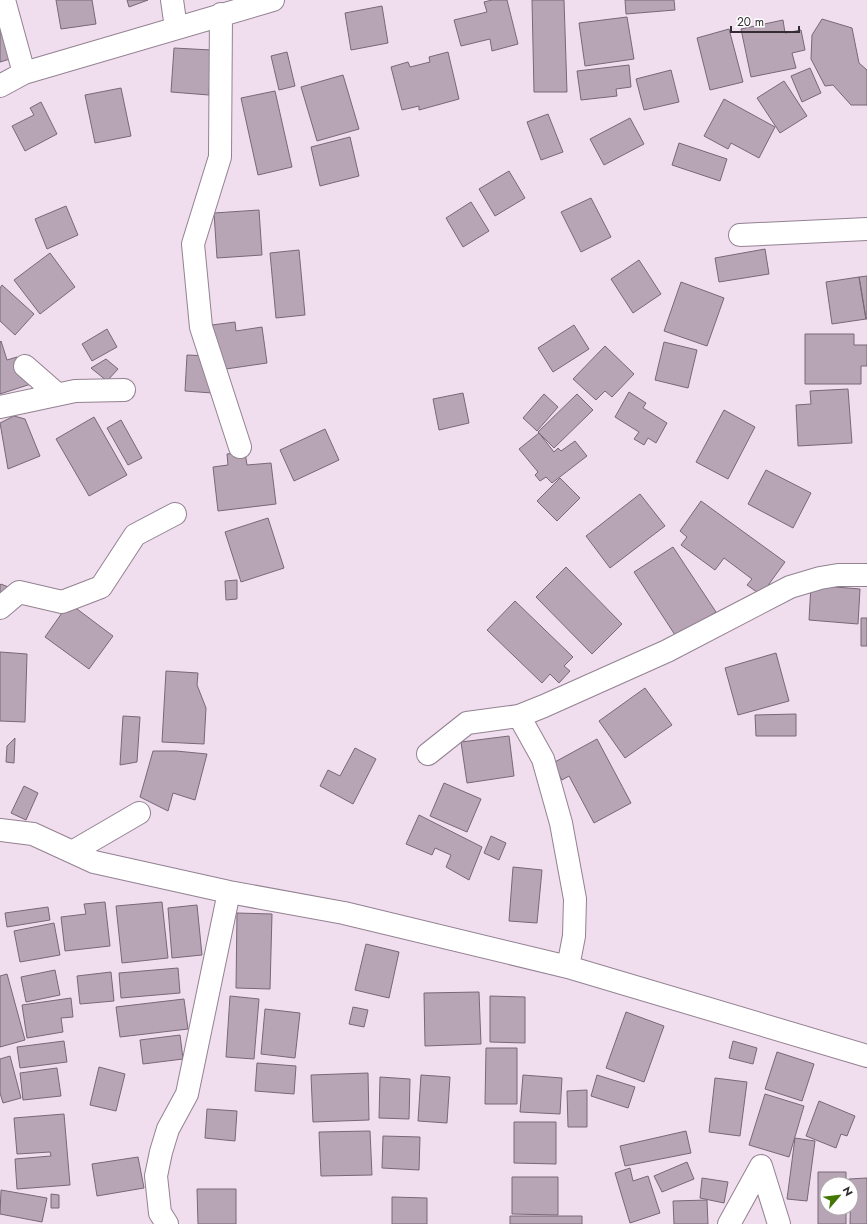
<svg xmlns="http://www.w3.org/2000/svg" width="867" height="1224" viewBox="0 0 867 1224" font-family="Jost,sans-serif">
  <rect width="100%" height="100%" fill="#f0ddee"/>
  <path fill="#b7a5b6" stroke="#786877" d="M56,0H92L96,24L61,29Z
    M127,0H148L129,7Z
    M492,0H507L518,44L492,51L490,39L461,46L454,20L487,12L484,2Z
    M532,0H564L567,92H534Z
    M625,0H674L675,10L626,14Z
    M382,6L388,43L351,50L345,13Z
    M627,17L634,59L585,66L579,23Z
    M822,19L852,28L859,63L867,70V105H851L833,85L825,86L811,59L812,35Z
    M783,20L785,33L801,30L805,50L792,53L796,68L751,77L741,29Z
    M0,25L10,59L0,62Z
    M729,29L743,82L710,90L697,38Z
    M174,48L211,50L209,95L171,92Z
    M287,52L295,86L279,90L271,56Z
    M448,52L459,99L419,110V106L402,110L391,67L408,62L410,67L430,62L429,57Z
    M629,65L631,87L616,89L617,96L581,100L577,71Z
    M810,68L821,93L802,102L791,76Z
    M671,70L679,102L644,110L636,79Z
    M343,75L359,129L317,141L301,87Z
    M784,81L807,116L780,133L757,98Z
    M121,88L131,136L95,143L85,95Z
    M275,91L292,167L258,175L241,98Z
    M724,99L775,127L759,158L731,143L728,149L704,136Z
    M41,102L57,134L25,151L12,126L34,115L30,108Z
    M548,114L563,152L541,160L527,122Z
    M630,118L644,144L604,165L590,139Z
    M350,137L359,176L320,186L311,147Z
    M679,143L727,159L720,181L672,165Z
    M509,171L525,198L495,216L479,189Z
    M591,198L611,237L581,252L561,212Z
    M471,202L489,231L463,247L446,218Z
    M66,206L78,235L47,249L35,219Z
    M259,210L262,255L217,258L214,213Z
    M765,249L769,274L719,282L715,258Z
    M299,250L305,315L276,318L270,253Z
    M50,253L75,287L40,314L14,280Z
    M639,260L661,294L633,313L611,279Z
    M867,276V319H866L859,277Z
    M859,277L866,319L832,324L826,282Z
    M681,282L724,298L707,346L664,331Z
    M2,285L34,314L15,335L0,321V288Z
    M235,322L236,331L262,327L267,363L219,370L212,325Z
    M574,325L589,349L553,372L538,348Z
    M107,329L117,347L92,361L82,344Z
    M805,334H854V345H867V366H861V384H805Z
    M1,341L7,360L17,357L21,368L31,384L0,394V342Z
    M664,342L697,350L688,388L655,380Z
    M605,346L634,374L612,397L605,391L596,400L573,379Z
    M187,355L209,356L212,393L185,391Z
    M106,359L118,369L107,381L91,368Z
    M848,389L852,443L798,446L796,405L811,404L810,391Z
    M629,392L646,403L643,408L667,423L656,443L648,438L644,445L634,439L639,432L615,417Z
    M463,393L469,423L439,430L433,399Z
    M544,394L558,407L537,431L523,418Z
    M577,394L593,410L554,448L538,432Z
    M724,410L755,427L728,479L696,462Z
    M14,416L25,419L40,456L8,469L0,423Z
    M94,417L127,475L89,496L56,439Z
    M121,420L142,458L128,465L107,428Z
    M325,429L339,460L294,481L280,450Z
    M539,433L554,452L558,448L561,451L575,441L587,456L552,483L546,477L540,481L535,475L538,472L519,449Z
    M245,452L247,465L271,463L276,504L218,511L213,467L228,465L227,454Z
    M766,470L811,493L793,528L748,504Z
    M560,478L580,498L557,521L537,501Z
    M640,494L665,526L610,568L586,536Z
    M701,501L785,562L761,595L747,585L752,579L724,558L715,570L681,545L687,537L680,531Z
    M268,518L284,568L241,582L225,532Z
    M673,547L716,612L677,638L634,572Z
    M566,567L622,624L592,654L536,597Z
    M237,580V599L226,600L225,581Z
    M1,584L8,587L0,596V585Z
    M811,585L860,589L858,624L809,620Z
    M515,601L573,657L564,666L570,671L559,683L550,674L542,683L487,630Z
    M69,603L113,636L89,669L45,637Z
    M861,618H867V646H861Z
    M0,652L27,654L25,722L0,721Z
    M776,653L789,701L738,715L725,668Z
    M166,671L198,673L197,685L206,708L204,744L162,742Z
    M645,688L672,725L625,758L599,721Z
    M796,714V736H756L755,715Z
    M123,716L140,717L137,762L120,765Z
    M509,736L514,776L467,783L461,742Z
    M15,738L14,763L6,762L7,746Z
    M597,739L631,803L594,823L569,776L562,780L553,763Z
    M355,748L376,759L353,804L320,786L328,770L340,776Z
    M153,751H176L207,754L195,800L173,793L168,811L140,797Z
    M444,783L481,799L467,832L430,816Z
    M24,786L38,793L26,820L11,813Z
    M419,815L482,847L469,880L446,867L451,855L435,848L432,855L406,844Z
    M491,836L506,843L499,860L484,853Z
    M513,867L542,870L537,923L509,921Z
    M105,902L110,946L65,951L61,917L86,914L84,904Z
    M162,902L168,958L122,963L116,906Z
    M197,905L202,955L172,958L168,908Z
    M48,907L50,920L7,927L5,913Z
    M237,913L272,914L270,989L236,988Z
    M54,923L60,955L20,962L14,931Z
    M366,944L399,952L389,998L355,990Z
    M178,968L180,993L121,998L119,973Z
    M55,970L60,995L26,1002L21,977Z
    M111,972L114,1001L80,1004L77,976Z
    M7,974L25,1040L0,1047V976Z
    M479,992L481,1044L425,1046L424,993Z
    M230,996L259,999L254,1059L226,1057Z
    M490,996L525,997V1043L490,1042Z
    M71,998L73,1017L61,1018L63,1032L27,1038L22,1005Z
    M184,999L188,1029L120,1037L116,1007Z
    M353,1007L368,1010L364,1027L349,1024Z
    M265,1009L300,1013L295,1058L261,1054Z
    M626,1012L664,1026L644,1082L606,1068Z
    M180,1035L183,1059L143,1064L140,1040Z
    M64,1041L67,1062L20,1068L17,1047Z
    M733,1041L757,1048L753,1064L729,1058Z
    M486,1048H517V1104H485Z
    M777,1052L814,1064L802,1101L765,1089Z
    M10,1056L21,1098L3,1103L0,1093V1059Z
    M257,1063L296,1066L294,1094L255,1091Z
    M99,1067L125,1074L116,1111L90,1105Z
    M57,1068L61,1096L23,1100L20,1073Z
    M368,1073L369,1120L313,1122L311,1075Z
    M421,1075L450,1077L447,1123L418,1121Z
    M523,1075L562,1078L560,1114L520,1112Z
    M597,1075L635,1087L628,1108L591,1096Z
    M380,1077L410,1079L409,1119L379,1118Z
    M715,1078L747,1082L740,1136L709,1132Z
    M587,1090V1127H568L567,1091Z
    M765,1094L804,1106L789,1157L749,1145Z
    M819,1101L855,1116L847,1136L841,1134L836,1148L806,1136Z
    M207,1109L237,1111L235,1141L205,1138Z
    M64,1114L70,1185L17,1189L15,1159L51,1156L50,1152L17,1154L14,1118Z
    M514,1122H556V1164L514,1163Z
    M370,1131L372,1175L321,1176L319,1132Z
    M686,1131L691,1153L625,1166L620,1146Z
    M383,1136L420,1137L419,1170L382,1168Z
    M795,1138L815,1141L807,1201L787,1199Z
    M138,1157L144,1188L97,1196L92,1164Z
    M687,1162L694,1179L662,1192L654,1176Z
    M630,1168L633,1181L648,1176L660,1213L630,1223L615,1173Z
    M818,1172H846V1184H827V1208H846V1224H818Z
    M512,1177H558V1215L512,1214Z
    M702,1178L728,1182L724,1203L700,1198Z
    M867,1178V1224H850L851,1184H849V1179Z
    M197,1189H236V1224H198Z
    M1,1190L47,1198L42,1222L0,1214Z
    M51,1194L59,1195V1208H51Z
    M392,1197L427,1198V1224H392Z
    M707,1200L708,1224H674L673,1201Z
    M510,1216H582V1224H510Z"/>
  <g fill="none" stroke-linecap="round" stroke-linejoin="round">
    <g stroke="#938292" stroke-width="24">
      <path id="minor" d="M4,0L24,73
        M172,0L176,28
        M221,14L220,157L193,244L201,327L240,447
        M0,86L24,73L273,0
        M740,235L867,229
        M25,366L57,394
        M0,407L75,391L124,390
        M0,608L19,592L62,602L101,587L135,535L175,514
        M519,716L543,759L561,823L575,899L574,936L568,967
        M428,754L467,723L519,716L544,706L667,651L790,587L820,578L838,575H867
        M0,830L33,834L94,862L229,892L344,913L568,967L867,1056
        M72,852L139,813
        M167,1224L160,1213L156,1176L161,1152L168,1129L187,1094L229,892
        M729,1224L761,1166L779,1224"/>
    </g>
    <use href="#minor" stroke="#fff" stroke-width="22"/>
  </g>
  <g transform="translate(839 1196) rotate(62)"><circle r="19" fill="#ffffff" stroke="#adabad"/>
  <path d="M0-3L7 15L0 10L-7 15Z" fill="#437704"/>
  <text y="-6" font-size="11" font-weight="bold" text-anchor="middle" fill="#332c32">N</text>
  </g>
  <path d="M731 26v6h68v-6" fill="none" stroke="#332c32" stroke-width="2"/>
  <text x="737" y="26" font-size="12" fill="#332c32" stroke="#ffffff" stroke-width="3" paint-order="stroke">20 m</text>
</svg>
